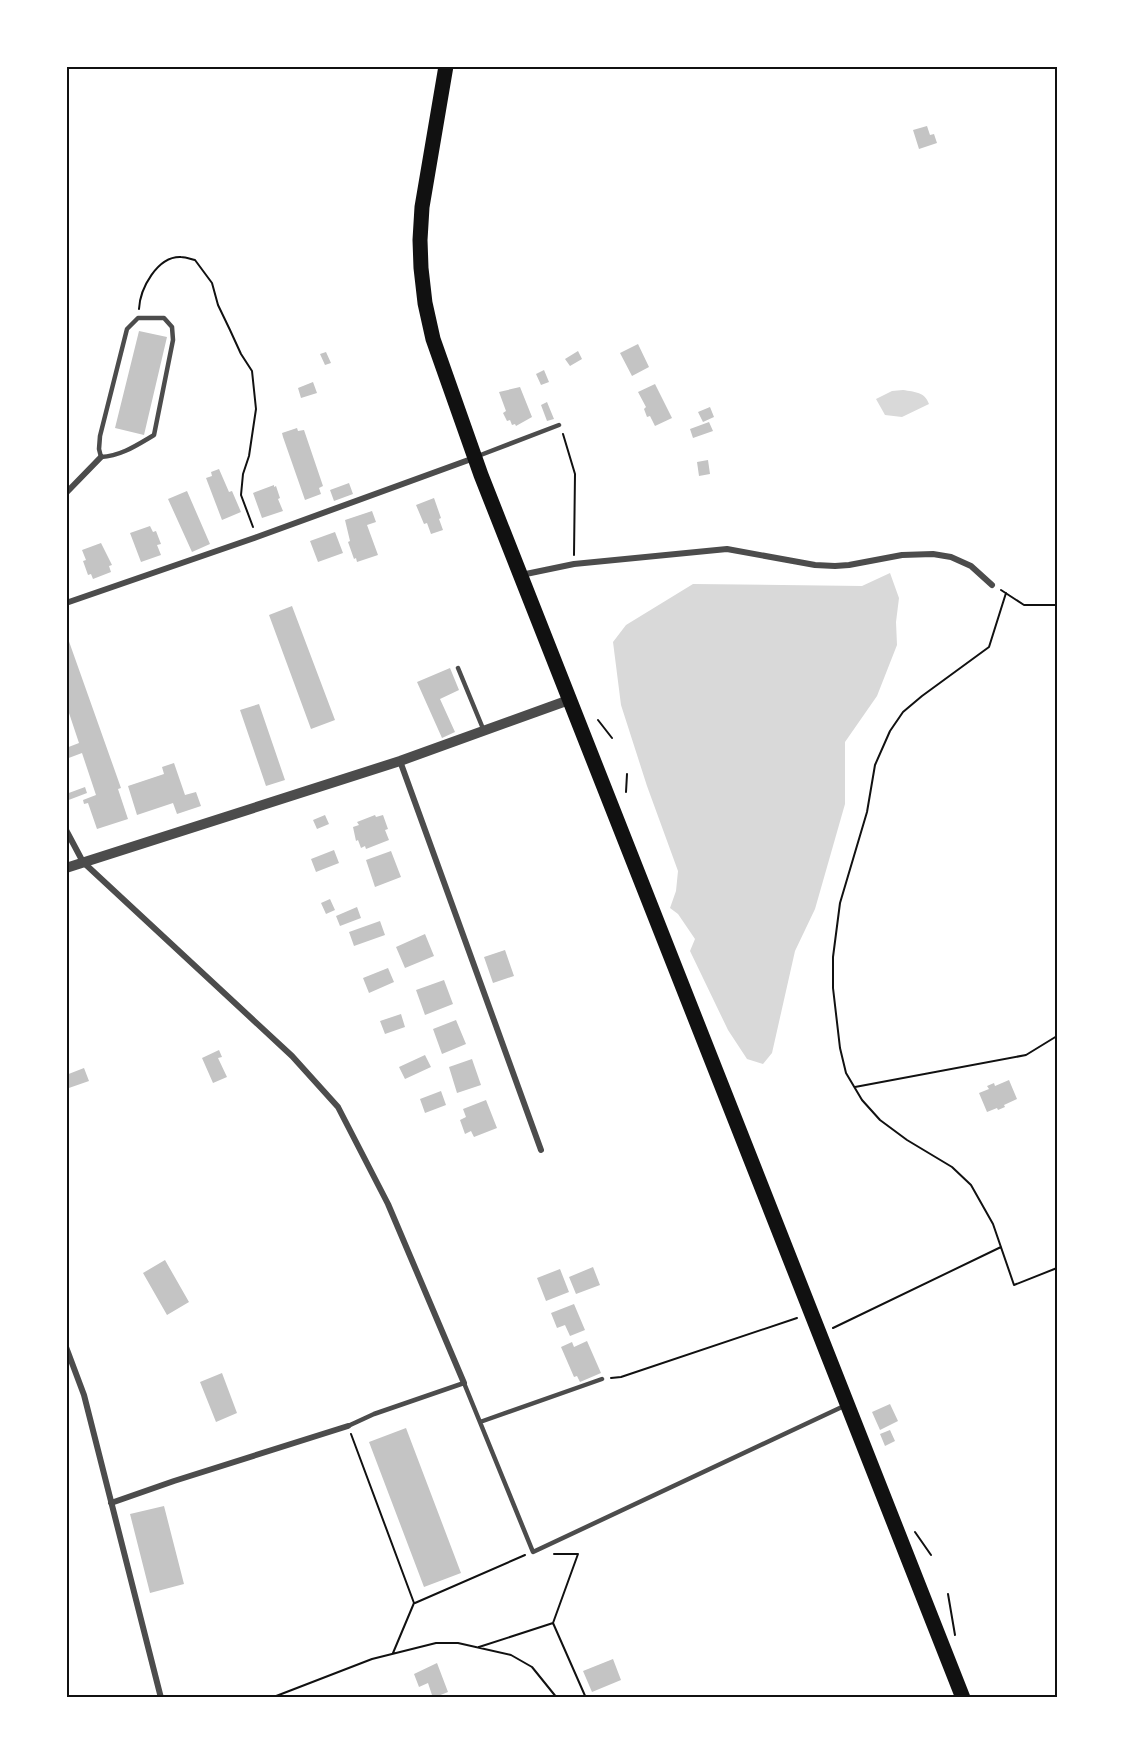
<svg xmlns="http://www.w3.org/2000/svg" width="1123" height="1764" viewBox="0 0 1123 1764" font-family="Inter,sans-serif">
  <rect width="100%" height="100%" fill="#fff"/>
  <path fill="#d9d9d9" d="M903,390C915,392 925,392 929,404L902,417L885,415L876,399L892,391Z
    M890,573L899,598L896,622L897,645L877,696L845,742V804L815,909L795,951L772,1053L763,1064L747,1059L728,1030L690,951L695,939L678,914L670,908L676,891L678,871L647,786L621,705L613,642L626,625L693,584L862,586Z"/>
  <path fill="#c4c4c4" d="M927,126L930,135L934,134L937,143L919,149L913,130Z
    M139,331L167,337L144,435L115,428Z
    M638,344L649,367L632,376L620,353Z
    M578,351L582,359L570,366L565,359Z
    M326,352L331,363L325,365L320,354Z
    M544,370L549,382L541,385L536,374Z
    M313,382L317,393L301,398L298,388Z
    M655,384L672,418L655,426L650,416L647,417L644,409L646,407L638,392Z
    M520,387L532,417L516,426L515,424L512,425L510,420L507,421L503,413L506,411L499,392Z
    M547,402L554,419L547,421L541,405Z
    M710,407L714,417L703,422L698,412Z
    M709,422L713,431L693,438L690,429Z
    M297,428L298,431L304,430L323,486L319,488L321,494L305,500L283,437L282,433Z
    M708,460L710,474L699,476L697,462Z
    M219,469L229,492L232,491L241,512L222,520L206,478L212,476L211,472Z
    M349,483L353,494L334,501L330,490Z
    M274,485V487L276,486L280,498L278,499L283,511L262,518L253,493Z
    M187,491L210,544L192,552L168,499Z
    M434,498L441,518L439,519L443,530L431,534L427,523L424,524L416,505Z
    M372,511L376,522L367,525L378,555L357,562L356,558L354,559L348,542L350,541L345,520Z
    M150,526L153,532L156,531L161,544L157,545L161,555L141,562L130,533Z
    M335,532L343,553L318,562L310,541Z
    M101,543L112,565L109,566L111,572L93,579L91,574L88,575L83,561L86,560L82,550Z
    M292,606L335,720L311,729L269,615Z
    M66,633L121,788L118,789L128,819L97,829L88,803L84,804L83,800L96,795L82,753L66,759V748L79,743L66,704Z
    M450,668L459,690L440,699L455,732L442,738L417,682Z
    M259,704L285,780L266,786L240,710Z
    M174,763L185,795L196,792L201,806L177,814L173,803L137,815L128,786L164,774L162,767Z
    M85,787L87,793L66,801V794Z
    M325,815L329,824L317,829L313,820Z
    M375,815L376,817L383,815L388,829L385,830L389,840L366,849L365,846L361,848L358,840L356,841L353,827L359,825L357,822Z
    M334,850L339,863L316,872L311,859Z
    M391,851L401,877L375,887L366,860Z
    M330,899L335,910L326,914L321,903Z
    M357,907L361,918L340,926L336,916Z
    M380,921L385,935L354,946L349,932Z
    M425,934L434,956L405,968L396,947Z
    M505,950L514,976L493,983L484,957Z
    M388,968L394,982L369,993L363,978Z
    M444,980L453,1004L425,1015L416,990Z
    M401,1014L405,1027L385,1034L380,1021Z
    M456,1020L466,1044L442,1054L433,1029Z
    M219,1050L222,1057L218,1058L227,1077L213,1083L202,1058Z
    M425,1055L431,1067L405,1079L399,1067Z
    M472,1059L481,1085L457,1093L449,1067Z
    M84,1068L89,1081L66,1089V1075Z
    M1009,1080L1017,1099L1004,1105L1005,1107L998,1110L997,1108L987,1112L979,1093L989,1089L987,1086L994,1083L995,1086Z
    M441,1091L446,1105L425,1113L420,1099Z
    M486,1100L497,1128L474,1137L471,1131L465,1134L460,1120L466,1117L463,1109Z
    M165,1260L189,1302L167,1315L143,1273Z
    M593,1267L600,1285L576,1294L569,1277Z
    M560,1269L569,1292L546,1301L537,1278Z
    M574,1304L585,1330L570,1336L565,1325L557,1328L551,1313Z
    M587,1341L601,1373L580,1382L577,1376L574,1377L561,1347L572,1342L574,1347Z
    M222,1373L237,1413L216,1422L200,1382Z
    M890,1404L898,1421L880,1430L872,1412Z
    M406,1428L461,1573L424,1587L369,1442Z
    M890,1430L895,1441L885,1446L880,1434Z
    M164,1506L184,1584L150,1593L130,1514Z
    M613,1659L621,1680L592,1692L583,1671Z
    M437,1663L448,1692L433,1698L428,1683L419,1687L414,1674Z"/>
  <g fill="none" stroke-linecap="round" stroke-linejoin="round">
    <path stroke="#111" stroke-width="2" d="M139,309C140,289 157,256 181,257C185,257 191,259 195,260L212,283L218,305L230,330L241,354L252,371L256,409L249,456L243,474L241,495L253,527
      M563,434L575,474L574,555
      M1001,590L1024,605H1057
      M1006,593L989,647L922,696L903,712L890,731L875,765L867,812L840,903L833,957V988L840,1048L846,1073L862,1100L880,1120L907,1140L952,1167L971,1185L993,1224L1014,1285L1057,1268
      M598,720L612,738
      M626,792L627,774
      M855,1087L1026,1055L1057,1036
      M833,1328L1001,1247
      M611,1378L621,1377L797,1318
      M351,1434L414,1603L393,1653
      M915,1532L931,1555
      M554,1554H578L553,1623L586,1698
      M948,1594L955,1635
      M415,1603L525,1555
      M479,1647L553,1623
      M271,1698L372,1659L436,1643H458L511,1655L532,1667L557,1698"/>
    <path stroke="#4c4c4c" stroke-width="4.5" d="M138,318H164L172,327L173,340L154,435C137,445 121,456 101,457L99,449L100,436L127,329Z
      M478,456L559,425
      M458,668L484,731
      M480,1422L602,1379
      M348,1426L374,1414L464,1383L533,1552L844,1406"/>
    <path stroke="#4c4c4c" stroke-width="6" d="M66,493L101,457
      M521,575L574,564L727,549L815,565L835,566L849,565L902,555L933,554L951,557L971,566L992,585
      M66,603L257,537L474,458
      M400,761L541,1150
      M66,830L83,862L292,1056L338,1107L388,1204L464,1383
      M66,1347L84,1395L161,1698
      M111,1503L174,1481L348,1426"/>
    <path stroke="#4c4c4c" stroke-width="10" d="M66,868L400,761L569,700"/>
    <path stroke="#111" stroke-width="15" d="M446,66L422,207L420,240L421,268L425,303L433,339L481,475L963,1698"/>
  </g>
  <rect width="1123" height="1764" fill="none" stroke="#ffffff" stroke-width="135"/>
  <rect x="68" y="68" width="988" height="1628" fill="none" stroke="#111" stroke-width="2"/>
</svg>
